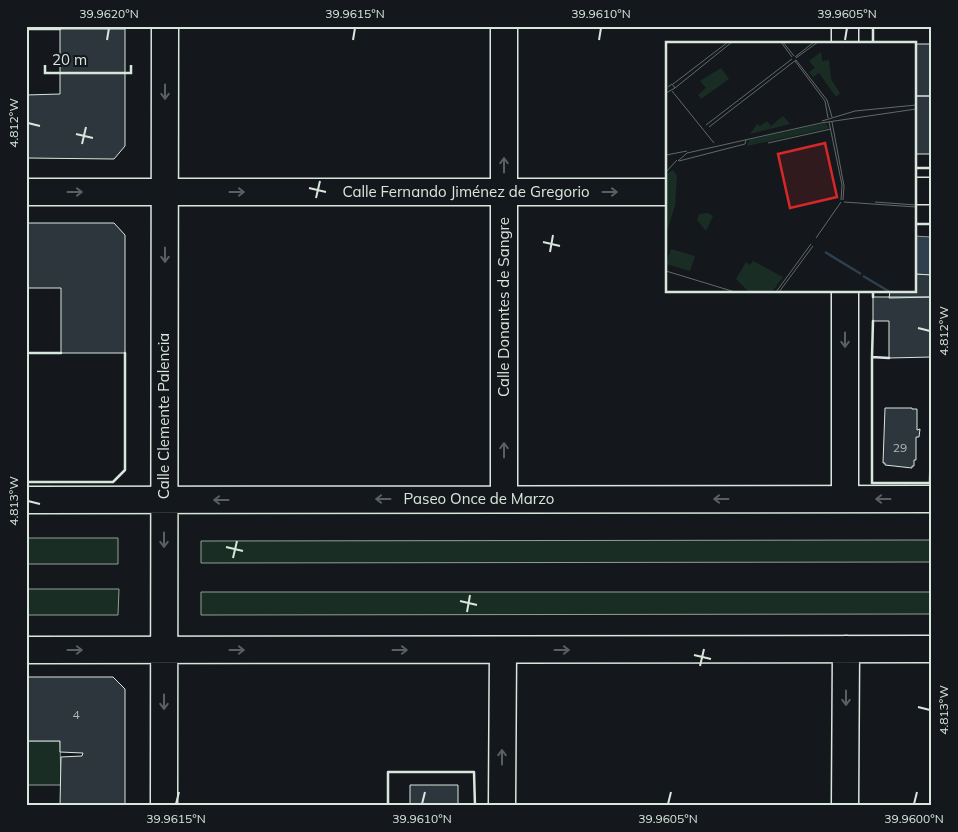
<svg xmlns="http://www.w3.org/2000/svg" width="958" height="832" viewBox="0 0 958 832" font-family="Mulish,sans-serif">
  <rect width="100%" height="100%" fill="#14181c"/>
  <path fill="#1a2d24" stroke="#939e99" d="M26,538H118V564H26Z
    M932,540V562L201,563V541Z
    M26,589H119L118,615H26Z
    M201,592H932V614L201,615Z
    M26,741H60L61,785H26Z"/>
  <path fill="#2f3f4d" stroke="#939e99" d="M914,236L932,237V275L914,274Z"/>
  <path fill="#2c363c" stroke="#d8e6dc" d="M60,29H125V146L114,159L26,158V95L60,94Z
    M914,44H932V96H914Z
    M914,96H930L931,154H914Z
    M26,223H114L125,235V353H61V288H26Z
    M914,274L932,275V297L889,298L890,291H914Z
    M873,297H932V357L889,358V321H873Z
    M885,408H912V409H917V430L920,429L919,437H916V460H914V466H912V468L885,465V463H883Z
    M26,677H113L125,689V806H60L61,757L82,756L83,753L60,752V741H26Z
    M410,785H458V806H410Z"/>
  <g fill="none" stroke-linecap="round" stroke-linejoin="round">
    <g stroke="#d8e6dc" stroke-width="29">
      <path id="minor" d="M845,44V26
        M914,191H932
        M26,192H667
        M845,291V499
        M504,499V26
        M26,500L932,499
        M26,650L932,649
        M164,806L165,26
        M502,806L503,650
        M845,806L846,649"/>
    </g>
    <use href="#minor" stroke="#14181c" stroke-width="26"/>
    <path stroke="#d8e6dc" stroke-width="2.5" d="M873,26V44
      M26,29H60
      M914,168H932
      M914,224H932
      M873,291V297
      M873,321L872,357L889,358
      M26,353H61
      M872,357V483H930L932,388
      M26,482H113L125,470V353
      M388,806V772H474L475,806"/>
  </g>
  <defs><path id="oneway-shaft" d="M-6 0H5M1.5-3L5.5 0L1.5 3" fill="none" stroke-width="1.6" stroke-linecap="round" stroke-linejoin="round" transform="scale(1.25)"/></defs>
  <g stroke="#59605f">
    <use href="#oneway-shaft" transform="translate(165 92) rotate(90)"/>
    <use href="#oneway-shaft" transform="translate(504 165) rotate(-90)"/>
    <use href="#oneway-shaft" transform="translate(75 192)"/>
    <use href="#oneway-shaft" transform="translate(237 192)"/>
    <use href="#oneway-shaft" transform="translate(610 192)"/>
    <use href="#oneway-shaft" transform="translate(165 255) rotate(90)"/>
    <use href="#oneway-shaft" transform="translate(845 340) rotate(90)"/>
    <use href="#oneway-shaft" transform="translate(504 450) rotate(-90)"/>
    <use href="#oneway-shaft" transform="translate(383 499) rotate(180)"/>
    <use href="#oneway-shaft" transform="translate(721 499) rotate(-180)"/>
    <use href="#oneway-shaft" transform="translate(883 499) rotate(180)"/>
    <use href="#oneway-shaft" transform="translate(221 500) rotate(180)"/>
    <use href="#oneway-shaft" transform="translate(164 540) rotate(90)"/>
    <use href="#oneway-shaft" transform="translate(75 650)"/>
    <use href="#oneway-shaft" transform="translate(237 650)"/>
    <use href="#oneway-shaft" transform="translate(400 650)"/>
    <use href="#oneway-shaft" transform="translate(562 650)"/>
    <use href="#oneway-shaft" transform="translate(846 698) rotate(90)"/>
    <use href="#oneway-shaft" transform="translate(164 702) rotate(90)"/>
    <use href="#oneway-shaft" transform="translate(502 757) rotate(-90)"/>
  </g>
  <path fill="none" stroke="#d8e6dc" stroke-width="2" d="M107,40L109,28M353,40L355,28M599,40L601,28M845,40L847,28M28,123L40,126M76,134L93,138M82,144L86,127M309,188L326,192M316,198L320,181M543,242L560,246M550,252L553,235M918,328L930,331M28,501L40,504M226,547L243,551M233,558L237,541M460,601L477,605M467,612L470,595M694,655L711,659M700,666L704,649M918,707L930,710M176,804L179,792M422,804L425,792M668,804L671,792M914,804L917,792"/>
  <g text-anchor="middle" stroke-width="4" stroke-linejoin="round" paint-order="stroke">
    <g font-size="12" fill="#adbab4">
      <text x="900" y="452">29</text>
      <text x="76" y="719">4</text>
    </g>
    <g font-size="15" fill="#d8e6dc" stroke="#14181c">
      <text x="466" y="197">Calle Fernando Jiménez de Gregorio</text>
      <text transform="translate(504 307) rotate(-90)" y="5">Calle Donantes de Sangre</text>
      <text transform="translate(164 416) rotate(-90)" y="5">Calle Clemente Palencia</text>
      <text x="479" y="504">Paseo Once de Marzo</text>
    </g>
  </g>
  <g transform="translate(666 42)">
    <rect width="250" height="250" fill="#14181c"/>
    <path d="M155,10L156,19L163,18L165,37L174,51L170,55L153,31L147,35L143,30L149,26L143,19ZM55,26L63,37L35,57L32,53L40,46L34,39ZM117,74L124,82L84,92L91,82L94,84L101,79L105,84ZM159,81L163,86L81,104L83,98ZM7,128L11,134L9,164L0,192V132ZM42,171L47,174L40,189L31,178L33,172ZM5,207L29,214L24,229L0,222ZM87,219L117,235L106,250H83L70,237L80,220L84,223Z" fill="#1a2d24"/>
    <path fill="none" stroke="#2f3f4d" stroke-width="2.5" d="M159,210L195,232M197,234L224,250"/>
    <path fill="none" stroke="#626a69" stroke-width="1" d="M115,0L126,15M117,0L128,14M129,15L148,0M130,16L152,0M130,18L161,58L166,75M129,19L159,59L162,76M7,42L62,0M9,46L66,0M6,49L48,101M0,51L9,46L6,42L2,45M156,79L189,69L250,63M163,80L176,143L175,158M166,80L178,144L177,158M40,83L126,17M43,85L130,18M102,101L165,87M0,113L21,109M12,119L21,111L155,81L250,67M13,119L79,102L80,98M0,130L11,118M178,160L250,165M209,160L250,163M150,196L175,160M0,229L69,250M110,250L145,202M113,250L147,204"/>
    <path fill="#d62828" fill-opacity="0.15" stroke="#d62828" stroke-width="2.5" d="M159,101L171,155L124,166L112,112Z"/>
    <rect width="250" height="250" fill="none" stroke="#d8e6dc" stroke-width="2.5"/>
  </g>
  <rect width="958" height="832" fill="none" stroke="#14181c" stroke-width="55"/>
  <path d="M45 65v8h86v-8" fill="none" stroke="#d8e6dc" stroke-width="2.5"/>
  <text x="52" y="65" font-size="15" fill="#d8e6dc" stroke="#14181c" stroke-width="4" paint-order="stroke">20 m</text>
  <rect x="28" y="28" width="902" height="776" fill="none" stroke="#d8e6dc" stroke-width="2"/>
  <g font-size="12" text-anchor="middle" fill="#d8e6dc">
    <text x="109" y="18">39.9620°N</text>
    <text x="355" y="18">39.9615°N</text>
    <text x="601" y="18">39.9610°N</text>
    <text x="847" y="18">39.9605°N</text>
    <text transform="translate(14 123) rotate(-90)" y="4">4.812°W</text>
    <text transform="translate(944 331) rotate(-90)" y="4">4.812°W</text>
    <text transform="translate(14 501) rotate(-90)" y="4">4.813°W</text>
    <text transform="translate(944 710) rotate(-90)" y="4">4.813°W</text>
    <text x="176" y="823">39.9615°N</text>
    <text x="422" y="823">39.9610°N</text>
    <text x="668" y="823">39.9605°N</text>
    <text x="914" y="823">39.9600°N</text>
  </g>
</svg>
